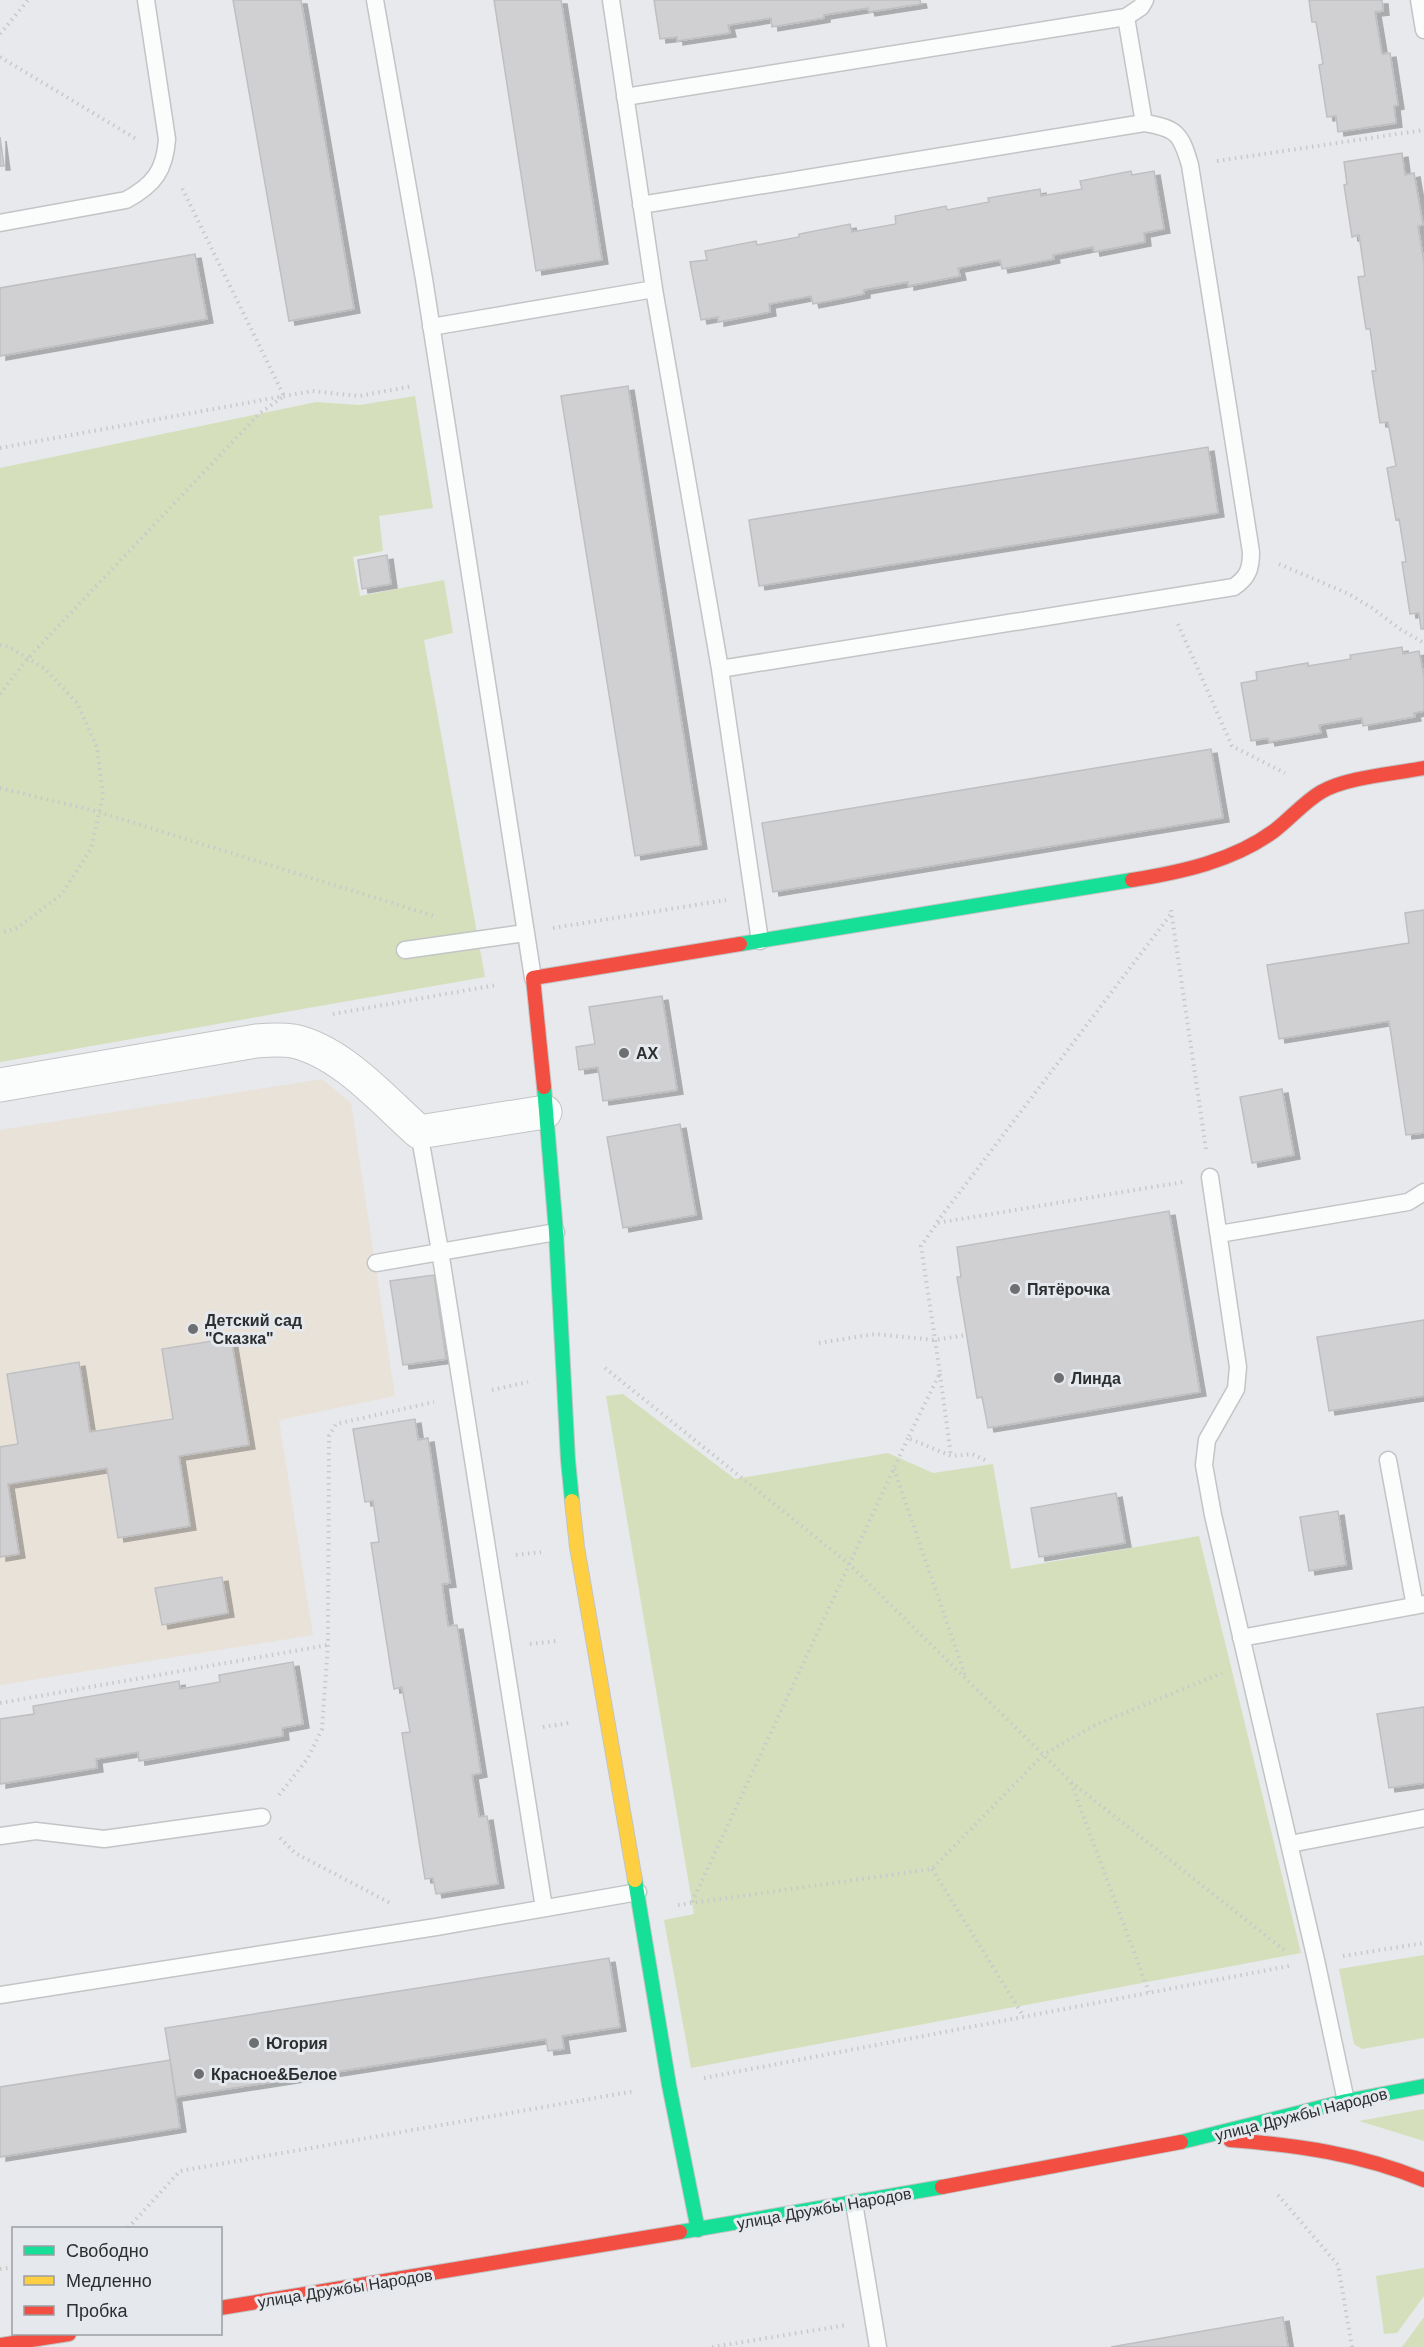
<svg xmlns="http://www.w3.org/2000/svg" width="1424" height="2347" viewBox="0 0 1424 2347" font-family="Arial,sans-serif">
  <defs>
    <filter id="shadow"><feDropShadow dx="6" dy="4" stdDeviation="0" flood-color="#0004"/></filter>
  </defs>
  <rect width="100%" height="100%" fill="#e7e9ec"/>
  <path fill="#e9e2d9" d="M322,1079L351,1103L395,1396L279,1420L313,1635L0,1685V1130Z"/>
  <path fill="#d5dfbc" d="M415,396L433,508L379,516L383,551L353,557L360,596L444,580L453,633L424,640L485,977L0,1062V468L316,402L360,405Z
    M623,1394L735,1479L888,1453L933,1473L993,1464L1011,1569L1199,1536L1301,1953L691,2068L664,1920L694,1914L606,1396Z
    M1424,1955V2038L1362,2049L1354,2044L1339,1969Z
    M1424,2109V2141L1359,2121Z
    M1424,2268V2296L1397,2333L1384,2334L1376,2276Z
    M1424,2317V2347H1402Z"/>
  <path fill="#d0d0d2" stroke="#bfbfc1" stroke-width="1.5" filter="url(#shadow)" d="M233,0H301L354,309L289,321Z
    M494,0H561L602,260L536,271Z
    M654,0H920L921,4L869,12L868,8L824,15V18L772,27L771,18L728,25L730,33L677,41V37L660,39Z
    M1309,0H1382L1383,11L1375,12L1382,54L1390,53L1398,105L1394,106L1396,123L1338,132L1336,116L1327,117L1319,65L1323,64L1316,22H1312Z
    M0,137L4,166H0Z
    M1402,153L1405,175L1414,173L1423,225L1418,226L1424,263V629H1421L1419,613L1410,614L1402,562H1406L1399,519L1396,520L1387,468L1396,466L1388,422L1380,423L1372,371H1376L1370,329H1366L1358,277L1365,276L1359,235L1352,237L1344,185L1347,184L1344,162Z
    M1131,171L1132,175L1154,171L1164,229L1144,233L1145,242L1094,252L1093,247L1053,255L1054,259L1002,269L1000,260L958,268L960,276L908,286V282L864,290V294L813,304L811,296L769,304L770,312L718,322V317L701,320L690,262L707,260L705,251L756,241L757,245L799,237V234L850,224L852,232L896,224L895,216L946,206L947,210L989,202L988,198L1040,189L1041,196L1082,189L1080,181Z
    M195,254L207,319L0,356V288Z
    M628,386L701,845L635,856L561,396Z
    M1208,447L1218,513L759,586L749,520Z
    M387,555L391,584L362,589L358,560Z
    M1402,647L1403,654L1419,651L1424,677V711L1414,713L1415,717L1363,726L1362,718L1319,725L1321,733L1269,742L1268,738L1251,741L1241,683L1257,680L1256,672L1308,663V666L1351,659L1350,655Z
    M1211,749L1223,818L773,892L762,823Z
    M1424,910V1133L1406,1135L1389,1021L1279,1039L1267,965L1409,943L1405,913Z
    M662,996L677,1090L603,1101L598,1067L579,1070L576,1047L595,1044L589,1007Z
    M1282,1089L1294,1155L1252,1163L1240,1097Z
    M680,1124L696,1215L623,1228L607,1137Z
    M1169,1211L1200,1392L988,1428L982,1397L977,1398L957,1277H961L957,1247Z
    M434,1275L446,1359L403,1365L390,1281Z
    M1424,1320V1396L1329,1411L1317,1337Z
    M231,1338L249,1445L179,1456L190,1526L118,1538L107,1468L8,1484L19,1554L0,1557V1447L18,1444L7,1374L79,1362L90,1432L173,1419L162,1349Z
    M415,1419L418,1440L428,1438L450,1583L442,1584L448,1626L457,1625L481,1773L472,1775L479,1817L487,1816L498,1884L436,1894L433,1878L425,1879L402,1733L410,1732L402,1687L394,1689L371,1543L379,1542L373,1501L365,1502L353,1429Z
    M1116,1493L1125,1543L1039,1557L1031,1508Z
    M1338,1511L1346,1565L1309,1571L1300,1517Z
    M222,1577L228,1613L162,1625L155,1588Z
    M293,1662L303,1724L282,1728L283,1736L139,1761L138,1752L96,1759L97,1768L0,1784V1719L34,1714L33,1706L179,1681L180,1689L220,1682L219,1675Z
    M1424,1707V1783L1389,1788L1377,1714Z
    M609,1958L620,2027L562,2036L564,2049L548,2051L546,2039L176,2097L165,2028Z
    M170,2060L180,2128L0,2157V2087Z
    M1283,2317L1288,2347H1111Z"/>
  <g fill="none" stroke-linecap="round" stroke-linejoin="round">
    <g stroke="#c2c4c5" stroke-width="19">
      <path id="lane" d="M375,0L424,279L533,978
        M611,0L654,289L720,669L760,941
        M1419,0L1424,30
        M625,97L1126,17L1141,7L1145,0
        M641,205L1144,123
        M0,223L126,200C154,185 165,170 167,139L146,0
        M431,327L654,289
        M720,669L1234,587C1248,577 1251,569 1251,552L1190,165C1181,134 1177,128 1144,123L1126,17
        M405,950L525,933
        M419,1132L440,1251L544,1908
        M1210,1177L1238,1367L1236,1389L1207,1440L1204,1465L1213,1515L1316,1960L1346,2101
        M1219,1234L1408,1202L1424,1192
        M376,1263L556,1232
        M1388,1460L1415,1606
        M1241,1638L1424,1604
        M0,1836L36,1831L104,1839L262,1817
        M1290,1844L1424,1818
        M0,1995L436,1927L638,1892
        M854,2203L878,2347"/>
    </g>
    <g stroke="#c2c4c5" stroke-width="35">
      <path id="street" d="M0,1085L256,1041C268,1040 281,1039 293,1041C341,1051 383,1100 419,1132L545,1112"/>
    </g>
    <g stroke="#c2c4c5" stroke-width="16">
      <path id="fast" d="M740,944L1132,880
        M544,1087L556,1232L568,1460L572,1501
        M635,1880L669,2085L698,2230
        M1181,2142L1346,2101L1424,2086
        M680,2232L942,2187"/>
    </g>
    <g stroke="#c2c4c5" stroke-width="16">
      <path id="slow" d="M572,1501L577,1547L635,1880"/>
    </g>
    <g stroke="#c2c4c5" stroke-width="16">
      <path id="jam" d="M1132,880C1182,872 1233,861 1274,831C1290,819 1304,802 1321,792C1347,777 1393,774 1424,768
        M544,1087L533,978L740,944
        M1230,2140C1297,2145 1361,2154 1424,2180
        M942,2187L1181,2142
        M220,2308L680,2232
        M0,2345L69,2334"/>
    </g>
    <path stroke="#c9c9ca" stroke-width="4" stroke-dasharray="1.5 4.5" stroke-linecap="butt" d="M0,34L28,0
      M0,57L138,140
      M1217,161L1424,130
      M0,448L312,391L359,396L413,386
      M1279,564L1349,594L1372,608L1400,629L1424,643
      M1178,624L1232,746L1285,773
      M0,645L9,647L44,668L77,703L97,747L103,795L91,849L61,895L17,928L0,933
      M0,694L28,658L259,414L284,396L182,188
      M0,788L99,812L434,916
      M1171,910L1206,1149
      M553,928L726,900
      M333,1014L496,985
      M937,1222L1171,914
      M819,1343L875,1334L934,1340L967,1335
      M605,1368L849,1564L1071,1782L1284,1950
      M940,1374L951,1456
      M492,1390L528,1382
      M985,1460L972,1454L951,1456L908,1438L940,1373L921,1246L937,1223L1183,1182
      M894,1469L965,1675
      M516,1555L541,1552
      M530,1644L556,1641
      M0,1703L328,1645
      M543,1727L569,1723
      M1071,1783L1149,1992
      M279,1795L308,1758L322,1729L328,1645L329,1436L336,1424L434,1402
      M280,1838L295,1853L392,1904
      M932,1869L1024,2017
      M692,1902L908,1438
      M678,1905L932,1869L1043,1755L1093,1726L1222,1673
      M1343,1956L1424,1943
      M704,2078L1289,1966
      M1278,2195L1338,2265L1352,2347
      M128,2228L180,2171L635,2091
      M0,2269L14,2267
      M712,2347L847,2325"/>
    <use href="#lane" stroke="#fbfcfc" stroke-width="16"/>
    <use href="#street" stroke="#fbfcfc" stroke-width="33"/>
    <use href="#fast" stroke="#16e098" stroke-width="14"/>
    <use href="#slow" stroke="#ffcf43" stroke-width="14"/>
    <use href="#jam" stroke="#f24e42" stroke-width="14"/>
  </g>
  <g fill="#6d6f71" stroke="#e5e9ee" stroke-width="2">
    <circle cx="624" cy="1053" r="6"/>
    <circle cx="1015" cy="1289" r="6"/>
    <circle cx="193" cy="1329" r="6"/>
    <circle cx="1059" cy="1378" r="6"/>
    <circle cx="254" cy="2043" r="6"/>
    <circle cx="199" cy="2074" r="6"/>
  </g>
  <g text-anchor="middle" stroke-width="6" stroke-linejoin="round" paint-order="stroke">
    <g font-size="16" font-weight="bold" fill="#2c2e2f" stroke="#e5e9ee" text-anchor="start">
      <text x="636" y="1059">АХ</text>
      <text x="1027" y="1295">Пятёрочка</text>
      <text x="205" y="1326">Детский сад<tspan x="205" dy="18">"Сказка"</tspan></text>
      <text x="1071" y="1384">Линда</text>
      <text x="266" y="2049">Югория</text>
      <text x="211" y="2080">Красное&amp;Белое</text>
    </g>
    <g font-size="16" fill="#2c2e2f" stroke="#e5e9ee">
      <text transform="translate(1301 2114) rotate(-14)" y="6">улица Дружбы Народов</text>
      <text transform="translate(824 2208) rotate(-10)" y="6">улица Дружбы Народов</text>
      <text transform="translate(345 2288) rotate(-9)" y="6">улица Дружбы Народов</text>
    </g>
  </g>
  <rect x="12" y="2227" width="210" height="108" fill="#e5e9ee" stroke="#9b9ea2" stroke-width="1.5"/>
  <rect x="24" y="2246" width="30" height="9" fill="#16e098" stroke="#9b9ea2" stroke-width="1.5"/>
  <text x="66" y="2257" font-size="18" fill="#2c2e2f">Свободно</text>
  <rect x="24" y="2276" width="30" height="9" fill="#ffcf43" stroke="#9b9ea2" stroke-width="1.5"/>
  <text x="66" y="2287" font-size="18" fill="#2c2e2f">Медленно</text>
  <rect x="24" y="2306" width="30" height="9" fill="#f24e42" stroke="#9b9ea2" stroke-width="1.5"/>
  <text x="66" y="2317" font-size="18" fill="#2c2e2f">Пробка</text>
</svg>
